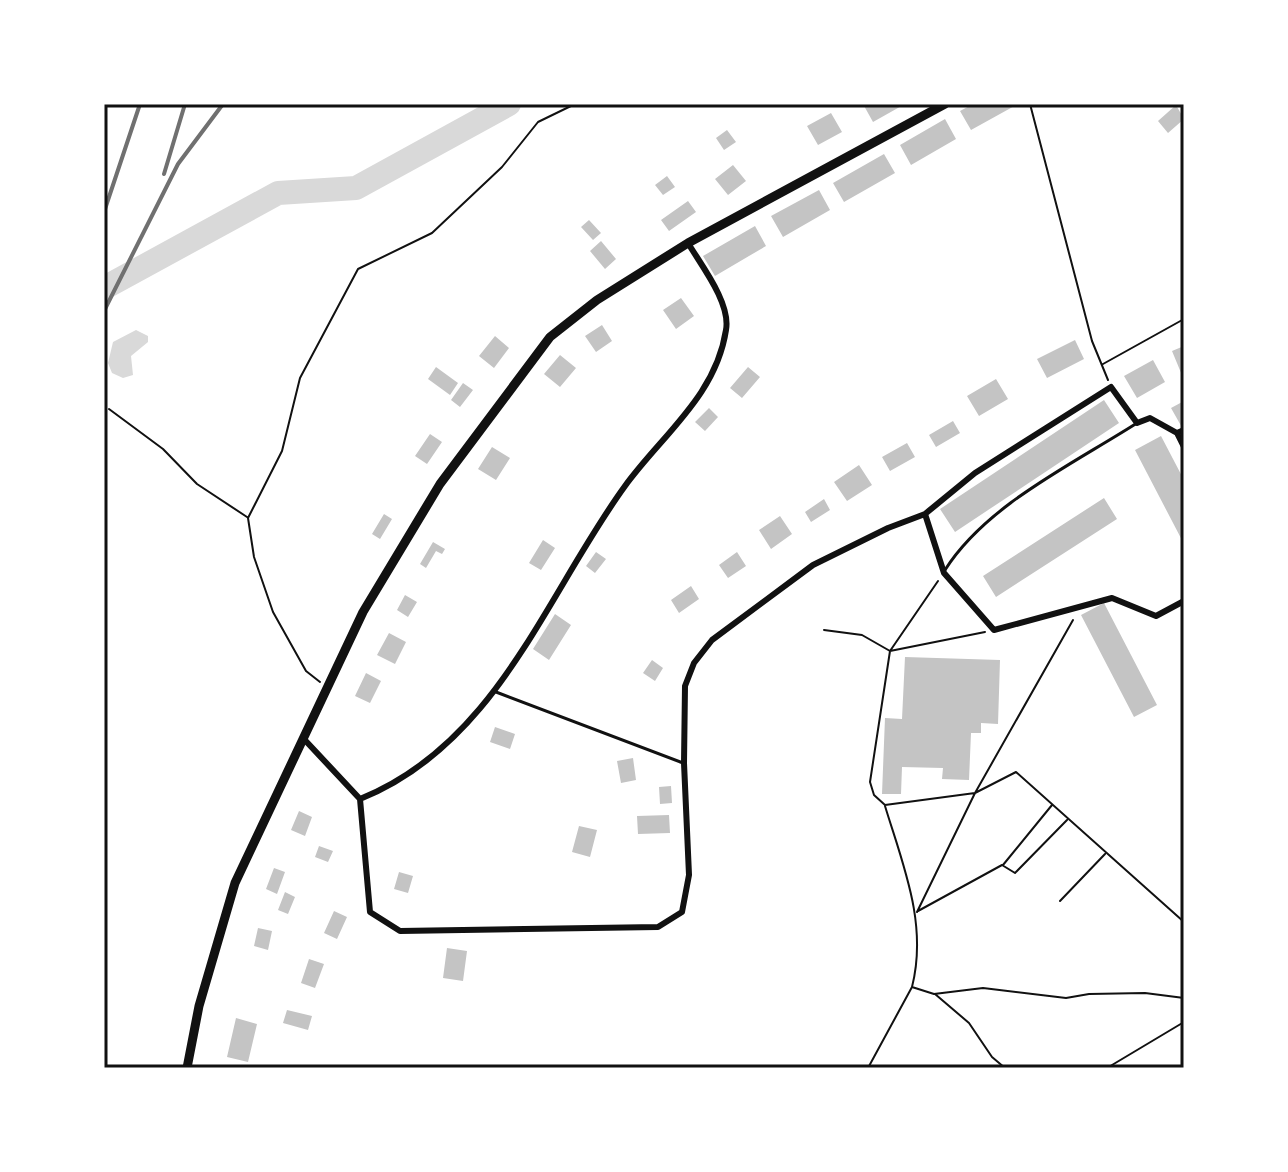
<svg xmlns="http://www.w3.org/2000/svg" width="1288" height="1172" viewBox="0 0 1288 1172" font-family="Barlow,sans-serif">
  <rect width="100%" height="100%" fill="#fff"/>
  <path fill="#d9d9d9" d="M136,330L148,336V342L131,356L133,375L123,378L112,373L108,363L113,342Z"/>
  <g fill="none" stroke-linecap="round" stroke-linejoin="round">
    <path stroke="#d9d9d9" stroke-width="24" d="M104,288L278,193L356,188L509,104"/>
  </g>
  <path fill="#c4c4c4" d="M863,104H905L873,122Z
    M973,104H1018L971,130L960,111Z
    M1176,105L1184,119L1168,133L1158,121Z
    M831,113L842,132L818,145L807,126Z
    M945,119L956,139L911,165L900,145Z
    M727,130L736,142L724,150L716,138Z
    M884,154L895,173L844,202L833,183Z
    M733,165L746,181L728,195L715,179Z
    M667,176L675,187L663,195L655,185Z
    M819,190L830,210L783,237L771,216Z
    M688,201L696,212L669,231L661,220Z
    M589,220L601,233L593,240L581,227Z
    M755,226L766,246L715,276L703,256Z
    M601,241L616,259L605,269L590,251Z
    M681,298L694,316L676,329L663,310Z
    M602,325L612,341L596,352L585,336Z
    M495,336L509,348L494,368L479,356Z
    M1075,340L1084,359L1047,378L1037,359Z
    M1184,346V380L1172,351Z
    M560,355L576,368L560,387L544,374Z
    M1153,360L1165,382L1137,398L1124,376Z
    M436,367L458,383L450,395L428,379Z
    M748,367L760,377L742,398L730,388Z
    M996,379L1008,399L979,416L967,396Z
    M463,383L473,390L460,407L451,400Z
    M1104,400L1119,423L955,532L940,509Z
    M1184,401V431L1171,408Z
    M709,408L718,417L705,431L695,422Z
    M953,421L960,433L936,447L929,435Z
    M430,434L442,442L427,464L415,456Z
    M1161,436L1184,480V544L1135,450Z
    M907,443L915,457L890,471L882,457Z
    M492,447L510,458L496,480L478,469Z
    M859,465L872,485L847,501L834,482Z
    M1104,498L1117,519L996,597L983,576Z
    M824,499L830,510L811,522L805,512Z
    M384,514L392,519L380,539L372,534Z
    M780,516L792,534L771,549L759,530Z
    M543,540L555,548L541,570L529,563Z
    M433,542L445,549L442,554L436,551L426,568L420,564Z
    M596,552L606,559L595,573L586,566Z
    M737,552L746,566L728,578L719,565Z
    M691,586L699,599L679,613L671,600Z
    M405,595L417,602L408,617L397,610Z
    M1104,603L1157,705L1134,717L1081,615Z
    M555,614L571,625L549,660L533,649Z
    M389,633L406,642L395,664L377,655Z
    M905,657L1000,660L998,724L981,723V733H971L969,780L942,779L943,768L902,767L901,794H882L885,718L902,719Z
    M652,660L663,668L655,681L643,673Z
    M366,673L381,681L370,703L355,696Z
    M495,727L515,734L510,749L490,742Z
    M633,758L636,780L621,783L617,761Z
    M671,786L672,803L660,804L659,787Z
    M299,811L312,817L305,836L291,830Z
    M669,815L670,833L638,834L637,816Z
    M579,826L597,830L590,857L572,852Z
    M319,846L333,851L328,862L315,857Z
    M274,868L285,872L277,894L266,889Z
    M399,872L413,876L408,893L394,889Z
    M285,892L295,897L288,914L278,910Z
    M334,911L347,917L337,939L324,933Z
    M258,928L272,931L268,950L254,946Z
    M447,948L467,951L463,981L443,978Z
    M309,959L324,964L315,988L301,983Z
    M287,1010L312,1016L308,1030L283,1023Z
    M236,1018L257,1024L248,1062L227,1057Z"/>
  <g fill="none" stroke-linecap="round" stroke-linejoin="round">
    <path stroke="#111" stroke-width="2" d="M1030,104L1092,341L1108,380
      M1103,364L1184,319
      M109,409L163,449L197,484L247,517
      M938,581L890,651L870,782L874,795L885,805L975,793L1016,772L1184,922
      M824,630L862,635L890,651L985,632
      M320,682L306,671L273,612L254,557L248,518L282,451L300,378L358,269L432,233L502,167L538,122L575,104
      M1003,865L1052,805
      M1060,901L1105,854
      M918,911L1002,865L1015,873L1067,820
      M917,912L975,793L1073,620
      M912,987L934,994L983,988L1066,998L1089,994L1145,993L1184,998
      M935,994L969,1023L992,1057L1005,1068
      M868,1068L912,987C928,924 903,865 885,806
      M1107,1068L1184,1022"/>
    <path stroke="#111" stroke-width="3" d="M945,570C986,505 1073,464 1137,423
      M496,692L683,763"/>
    <path stroke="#111" stroke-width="6" d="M688,243C701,265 731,303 726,330C716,396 662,435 625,486C545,596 497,744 360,799L370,912L400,931L658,927L682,912L689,875L684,763L685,686L694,663L712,640L813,565L888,528L925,514L975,473L1111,387L1137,423L1150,418L1177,433L1184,430
      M1177,433L1184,447
      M925,514L944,573L994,630L1112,598L1156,616L1184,601
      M303,738L360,799"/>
    <path stroke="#111" stroke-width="9" d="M187,1068L199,1006L235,883L363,612L440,484L550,337L597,300L688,243L945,104"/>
    <path stroke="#707070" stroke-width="4" d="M164,174L185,104
      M104,212L140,104
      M104,311L178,164L223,104"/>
  </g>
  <rect width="1288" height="1172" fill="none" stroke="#ffffff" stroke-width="212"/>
  <rect x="106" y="106" width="1076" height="960" fill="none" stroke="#111" stroke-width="3"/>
</svg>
